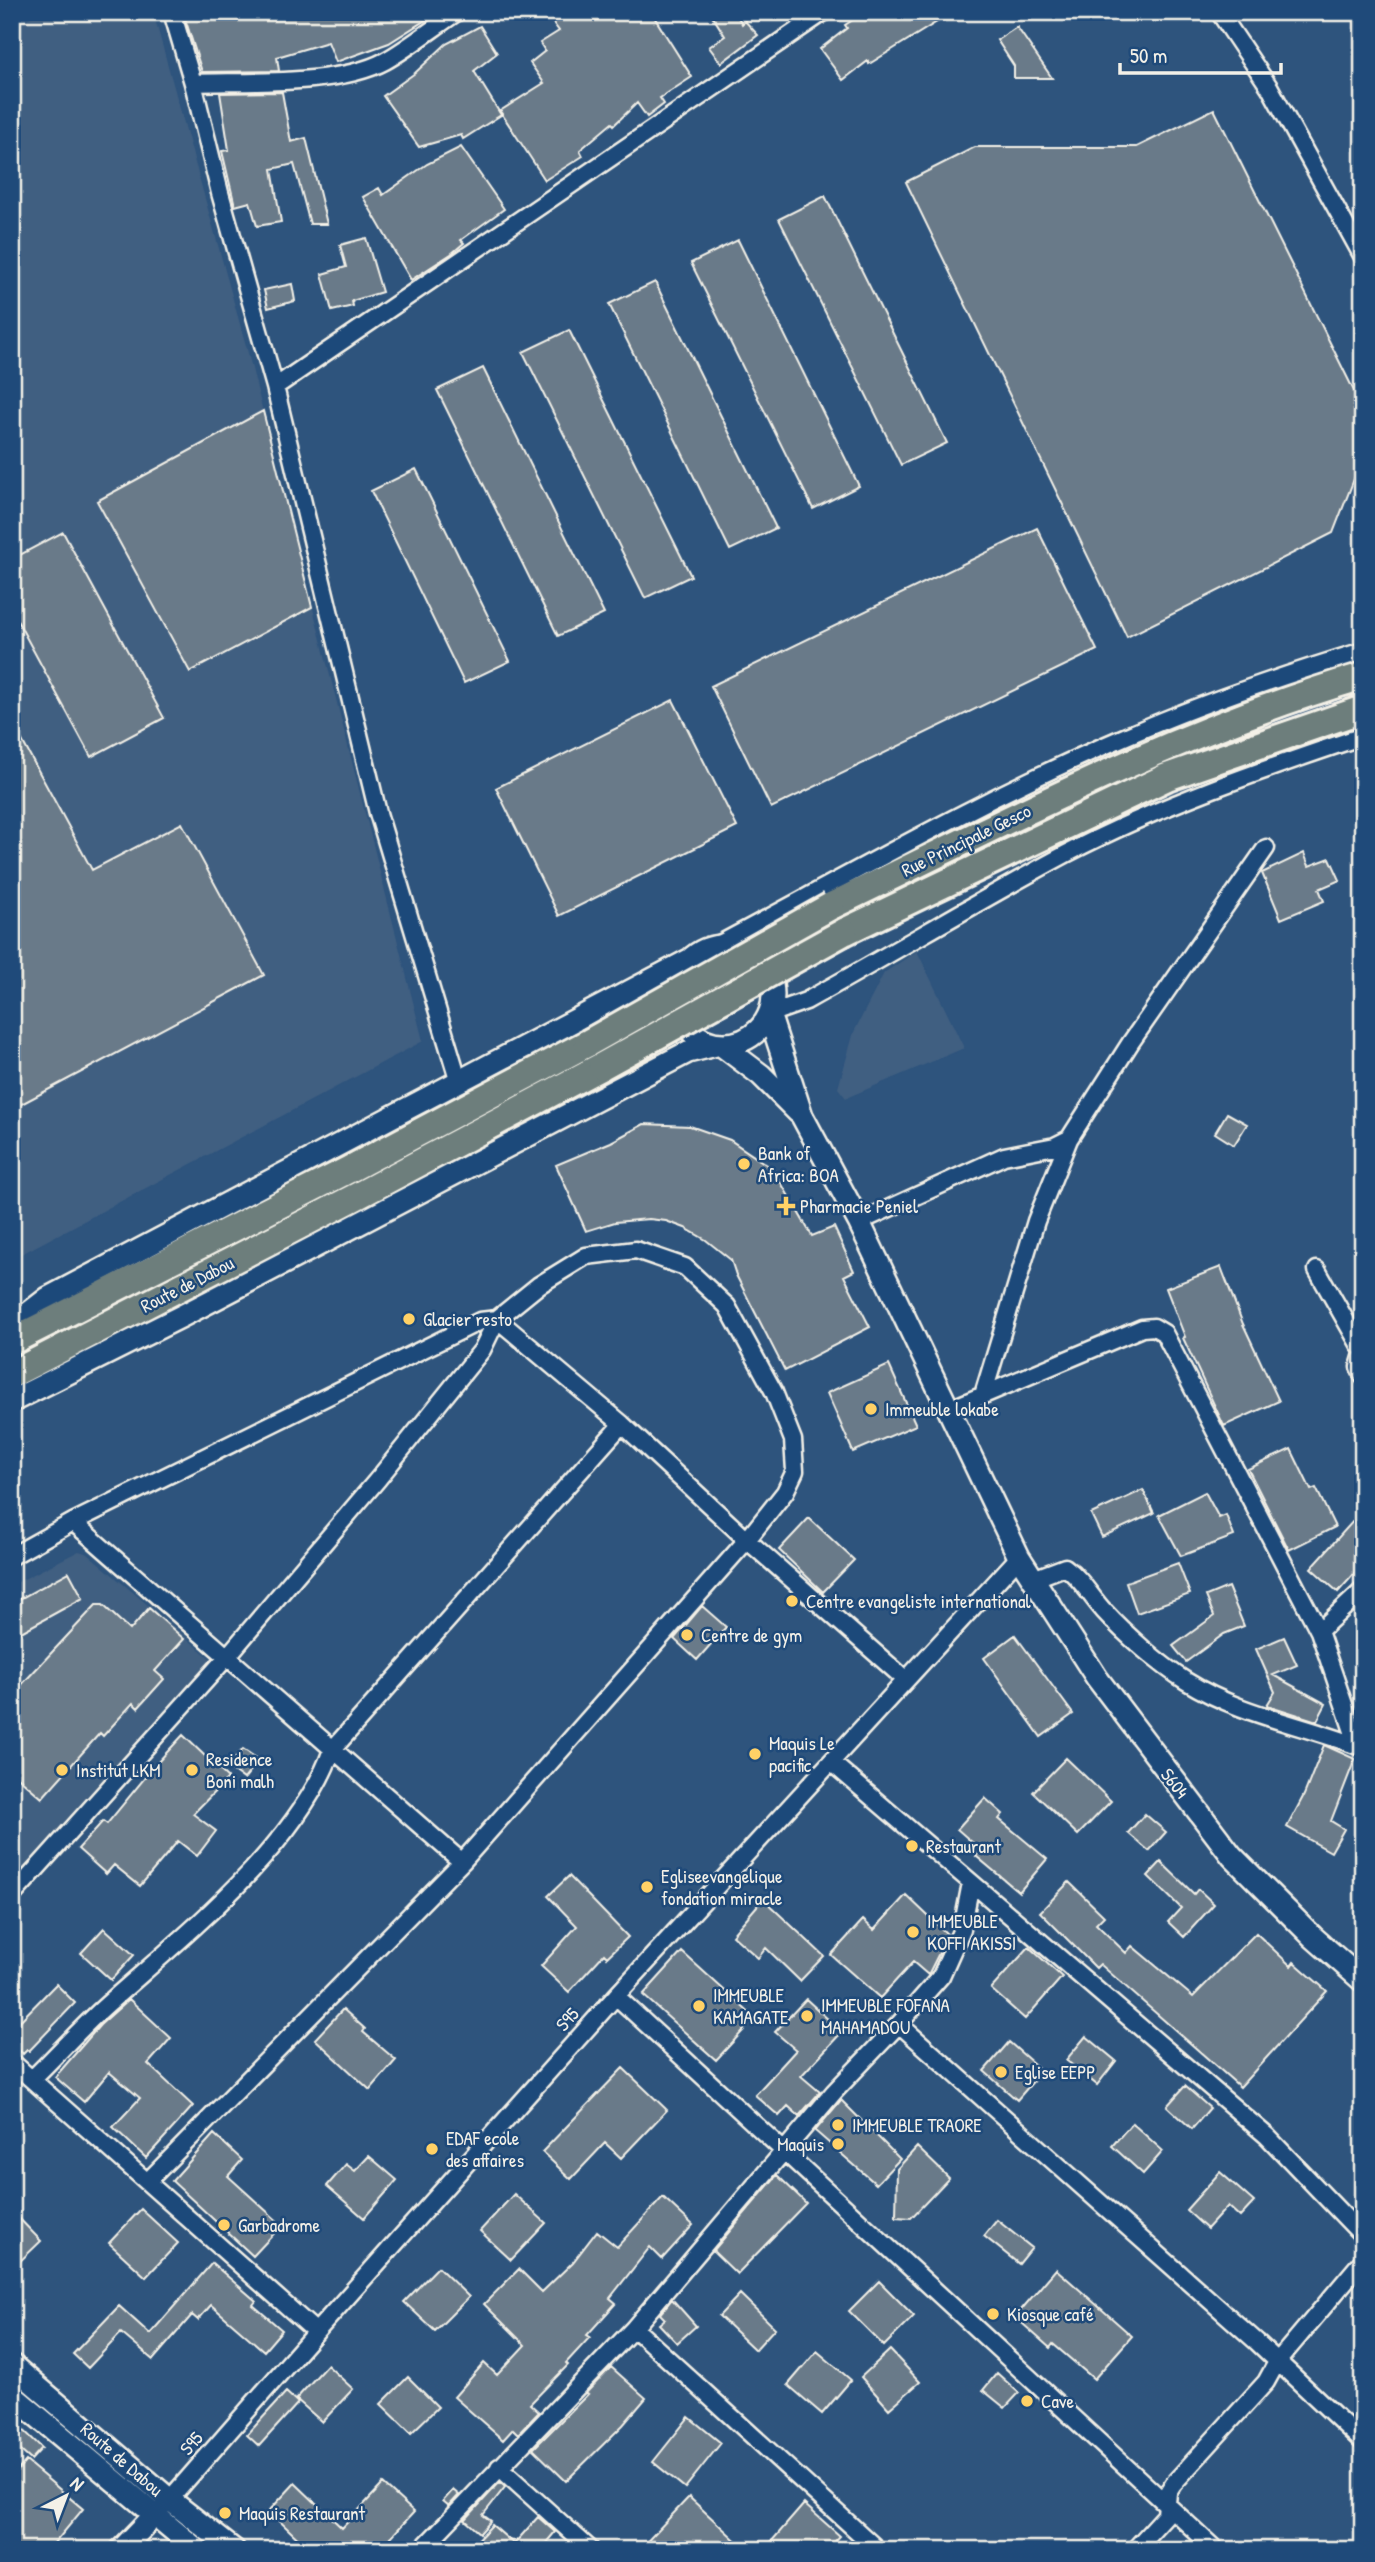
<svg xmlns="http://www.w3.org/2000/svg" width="1375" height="2562" viewBox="0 0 1375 2562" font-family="'Patrick Hand',sans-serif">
  <rect width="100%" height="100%" fill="#2e547d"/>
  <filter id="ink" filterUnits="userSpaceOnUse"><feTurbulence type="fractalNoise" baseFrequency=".0143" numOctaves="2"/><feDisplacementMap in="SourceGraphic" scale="14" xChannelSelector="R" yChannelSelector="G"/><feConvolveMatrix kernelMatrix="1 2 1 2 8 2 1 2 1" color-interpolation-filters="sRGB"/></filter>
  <g filter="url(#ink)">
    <path fill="#405f81" d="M40,12H153L248,353L423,1041L12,1259V27Z
      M917,951L964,1048L846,1098L838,1088L854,1032L884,973Z
      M79,1551L88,1554L211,1659L12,1881V1585Z"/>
    <path fill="#697a89" stroke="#f4f1e8" stroke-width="2" d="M183,12H438L389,43L336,62L328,42L277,57L279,71L202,72Z
      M545,12H651L692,77L660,98L664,104L647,117L637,103L614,125L612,123L580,150L583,156L545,180L500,111L544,83L530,63L545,51L540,43L559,31Z
      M710,12H735L742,24L745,21L758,35L721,63L709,47L725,36Z
      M865,12H953L869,64L868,61L843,80L820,49L847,28L845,25Z
      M480,26L497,53L474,71L501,115L463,139L461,135L419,147L383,96L415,73L446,44Z
      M1017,27L1052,78H1014V66L997,40Z
      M282,92L291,142L306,138L327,224H310L294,164L272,169L281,222L257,226L250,202L235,206L222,151L229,150L220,93Z
      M1214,109L1363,409V456L1333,533L1127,637L906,182L975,147H1137Z
      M461,147L504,209L461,240L464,243L451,254L411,280L363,197L379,188L383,195L427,164Z
      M825,196L947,443L901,465L779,219Z
      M366,238L382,292L352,301L353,306L332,311L322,274L346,267L340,245Z
      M738,240L859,486L813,509L691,263Z
      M655,282L776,528L730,550L609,304Z
      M292,284L295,301L268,308L264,290Z
      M569,330L691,576L645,598L523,352Z
      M483,368L604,614L558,636L437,390Z
      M263,411L312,607L190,672L97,501Z
      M416,469L510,661L464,683L371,491Z
      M1037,528L1097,650L771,808L711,686Z
      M63,532L164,718L91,757L12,611V559Z
      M673,700L737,827L559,916L496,788Z
      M12,722L92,870L182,823L264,975L12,1109Z
      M1304,853L1309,866L1330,858L1340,880L1319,889L1324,901L1281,919L1262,873Z
      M1227,1113L1247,1124L1234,1145L1215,1133Z
      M644,1124L690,1126L730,1140L773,1169L812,1236L834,1227L854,1271L844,1276L870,1327L785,1371L736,1275L731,1260L706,1240L685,1228L666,1221L649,1219L615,1222L586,1231L556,1165L611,1142Z
      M1221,1267L1243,1324L1279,1401L1224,1426L1183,1338L1185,1337L1166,1288Z
      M889,1365L916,1425L853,1452L827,1393Z
      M1291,1449L1311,1490L1316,1488L1335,1527L1289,1550L1248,1469Z
      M1143,1490L1154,1513L1102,1537L1091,1514Z
      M1205,1492L1219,1518L1226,1515L1234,1536L1181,1556L1159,1515Z
      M1363,1510V1564L1338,1592L1311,1568Z
      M809,1518L854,1560L823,1592L779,1550Z
      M1178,1563L1190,1594L1137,1613L1126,1582Z
      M69,1572L83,1598L12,1637V1603Z
      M1228,1587L1244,1626L1224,1634L1186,1662L1173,1646L1214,1616L1206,1596Z
      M96,1605H103L130,1630L149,1608L184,1639L155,1671L164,1679L138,1708L133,1703L103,1736L100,1733L42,1798L12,1772V1695Z
      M702,1606L726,1627L697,1660L674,1639Z
      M1015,1635L1073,1714L1041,1737L984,1658Z
      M1284,1637L1297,1665L1273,1675L1326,1704L1317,1721L1267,1705L1275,1692L1256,1649Z
      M183,1735L228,1778L193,1814L216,1831L197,1856L178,1841L140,1886L114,1865L106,1874L78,1849L103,1821L107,1824L157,1763Z
      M1324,1745L1355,1759L1331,1821L1344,1829L1331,1852L1287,1827L1304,1795Z
      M243,1749L259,1760L244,1779L228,1767Z
      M1066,1758L1111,1801L1078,1835L1033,1792Z
      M985,1798L1003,1814L999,1819L1047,1859L1019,1892L976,1856L981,1850L957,1829Z
      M1145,1814L1166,1832L1149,1851L1128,1833Z
      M1161,1862L1194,1894L1198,1889L1214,1904L1184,1937L1168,1922L1181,1908L1148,1876Z
      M569,1876L628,1937L607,1957L604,1954L569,1992L541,1966L577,1926L548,1896Z
      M1069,1882L1104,1916L1096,1924L1126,1953L1132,1946L1193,1997L1256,1933L1291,1966L1294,1962L1327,1991L1240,2087L1100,1964L1096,1968L1040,1912Z
      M906,1895L948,1935L928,1975L913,1962L880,1998L831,1955L863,1920L874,1930Z
      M763,1899L824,1956L800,1981L766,1948L758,1958L732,1935Z
      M104,1928L134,1955L111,1980L81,1953Z
      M1029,1947L1062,1977L1025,2019L991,1989Z
      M682,1952L755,2018L716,2060L643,1995Z
      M56,1984L75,2003L29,2051L27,2050L23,2054L12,2043V2029Z
      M129,1999L171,2038L148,2064L193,2106L146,2158L113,2127L140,2098L109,2072L84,2102L55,2077L100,2025Z
      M806,1999L842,2032L801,2076L820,2092L799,2116L788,2106L779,2116L755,2095L796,2050L775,2032Z
      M343,2009L365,2029L363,2032L396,2060L370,2090L315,2039Z
      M1086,2036L1116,2061L1097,2085L1066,2060Z
      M1009,2042L1042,2071L1017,2100L984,2071Z
      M623,2068L667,2110L621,2158L605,2143L571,2179L542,2152Z
      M1185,2086L1210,2108L1192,2129L1167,2106Z
      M841,2100L900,2159L876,2184L815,2131Z
      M1132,2123L1163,2151L1143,2174L1112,2146Z
      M214,2134L242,2160L228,2176L282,2225L253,2256L172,2181Z
      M917,2147L949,2178L911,2218L896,2217L897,2169Z
      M369,2156L397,2180L364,2218L327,2186L346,2164L355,2171Z
      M1220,2172L1254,2202L1240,2217L1228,2206L1207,2229L1186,2210Z
      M777,2175L806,2203L737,2274L713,2251Z
      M514,2194L546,2223L511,2260L480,2231Z
      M663,2197L693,2225L662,2259L650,2247L610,2298L616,2303L587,2335L590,2337L566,2363L568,2365L530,2404L539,2412L518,2434L513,2429L503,2440L454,2397L484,2363L497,2375L525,2345L484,2304L519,2269L542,2292L573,2262L597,2231L617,2247Z
      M141,2209L178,2243L146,2277L109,2243Z
      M12,2211L41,2241L12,2269Z
      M997,2220L1032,2248L1019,2264L984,2236Z
      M212,2263L256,2301L253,2305L282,2330L264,2351L211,2305L198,2320L192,2315L153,2360L121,2333L88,2368L73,2354L119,2306L150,2334Z
      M438,2267L469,2297L435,2331L404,2302Z
      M1056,2269L1132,2336L1094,2379L1053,2344L1050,2348L1015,2317Z
      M879,2281L914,2316L884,2346L849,2311Z
      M740,2294L775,2328L755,2350L719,2316Z
      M672,2299L696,2326L677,2343L659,2324L665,2319L660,2314Z
      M890,2350L920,2382L889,2409L861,2377Z
      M817,2351L851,2380L822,2414L788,2385Z
      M327,2365L353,2389L322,2422L296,2399Z
      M611,2367L646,2398L623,2425L566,2481L533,2449L588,2394L586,2393Z
      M997,2373L1019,2393L1005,2408L983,2390Z
      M408,2377L438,2407L411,2433L381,2404Z
      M286,2392L298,2403L259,2446L247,2435Z
      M689,2417L721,2443L685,2488L653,2462Z
      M12,2419L42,2448L31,2460L12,2443Z
      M26,2461L83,2509L49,2550H12V2477Z
      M500,2482L505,2487L483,2515L491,2521L480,2533L465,2520Z
      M295,2483L342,2528L383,2484L414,2512L379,2550H310L269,2511Z
      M453,2490L459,2495L449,2506L443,2501Z
      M689,2497L746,2550H639Z
      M804,2504L840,2536L827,2550H764Z
      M538,2517L555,2532L540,2550H468L492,2525L514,2544Z"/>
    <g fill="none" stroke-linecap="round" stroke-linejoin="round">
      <g stroke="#f4f1e8" stroke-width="21">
        <path id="minor" d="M172,12L193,83L220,193L275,387L378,813L459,1082
          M1219,12L1270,88L1363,257
          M193,83C246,81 339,86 385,61C410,47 433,28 457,12
          M275,387L824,12
          M714,947C851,874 986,796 1129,735C1205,702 1284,675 1363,651
          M769,1014L806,1001C893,953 978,901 1066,854C1160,805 1262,770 1363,736
          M859,1222L1004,1156L1055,1146L1069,1139L1131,1042L1266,848
          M1317,1270L1363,1351
          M1363,1354L1359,1367L1363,1376
          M983,1395L1036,1221L1069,1139
          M948,1410L1142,1328L1154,1327L1164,1333L1319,1631L1358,1746
          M73,1522L462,1862
          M12,1556L73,1522L480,1321L497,1319L539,1285L586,1256L636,1250L685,1267L727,1306L774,1392L793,1440L795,1471L785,1492L747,1540L462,1862L147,2182
          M1033,1579L1065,1567C1081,1578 1091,1597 1104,1611C1126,1635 1159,1664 1186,1681C1240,1715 1304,1725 1363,1748
          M1319,1631L1363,1590
          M831,1762L1267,2136L1363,2236
          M12,1896L226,1658L378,1479L482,1350L497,1319L622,1424L747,1540L906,1680
          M616,1996L1216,2550
          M899,2024L1257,2342L1363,2442
          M12,2062L316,2332
          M32,2079C59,2053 84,2024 112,2000C186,1934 298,1845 332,1750L622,1424
          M634,2328L878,2550
          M499,2467L591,2550
          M164,2506L316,2332L616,1996L1019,1557
          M421,2550L634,2328L834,2092L899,2024L941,1976L962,1929L971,1883
          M1134,2550L1166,2515L1168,2492L1173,2484L1266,2382L1277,2362L1363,2260"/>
      </g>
      <g stroke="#f4f1e8" stroke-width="26">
        <path id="tertiary" d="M675 995a49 49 0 1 1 98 0a49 49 0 1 1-98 0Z
          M769,1014L802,1116L859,1222L1019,1557L1097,1678L1232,1856L1313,1937L1363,1981
          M12,1326L48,1298L691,959
          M12,1401L182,1316L688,1052L720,1044L761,1075L798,1112
          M12,2365L170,2500L234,2550
          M12,2395L197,2550
          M121,2550L155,2515"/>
      </g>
      <g stroke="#f4f1e8" stroke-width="32">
        <path id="primary" d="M831,906C1005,822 1177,731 1363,676
          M844,932L1167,777L1363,709
          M12,1341L348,1170L588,1043
          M12,1374L361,1194L602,1066"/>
      </g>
      <use href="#minor" stroke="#1f4a7a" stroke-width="16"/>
      <use href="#tertiary" stroke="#1f4a7a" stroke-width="21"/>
      <use href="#primary" stroke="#6d7e7c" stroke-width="26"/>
      <g stroke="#f4f1e8" stroke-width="32" stroke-linecap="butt">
        <path id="primary-bridge" d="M588,1043L831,906
          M602,1066L844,932"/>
      </g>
      <use href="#primary-bridge" stroke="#6d7e7c" stroke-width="26"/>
    </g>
  </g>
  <g fill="#ffd166" stroke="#1f4a7a" stroke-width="2.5">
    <circle cx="744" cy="1164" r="7"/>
    <path d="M782.5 1195.5h7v7h7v7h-7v7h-7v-7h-7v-7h7z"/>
    <circle cx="409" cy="1319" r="7"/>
    <circle cx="871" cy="1409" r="7"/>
    <circle cx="792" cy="1601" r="7"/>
    <circle cx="687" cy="1635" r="7"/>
    <circle cx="755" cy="1754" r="7"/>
    <circle cx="62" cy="1770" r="7"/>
    <circle cx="192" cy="1770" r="7"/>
    <circle cx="912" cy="1846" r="7"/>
    <circle cx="647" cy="1887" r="7"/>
    <circle cx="913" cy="1932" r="7"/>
    <circle cx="699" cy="2006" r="7"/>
    <circle cx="807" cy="2016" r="7"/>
    <circle cx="1001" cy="2072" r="7"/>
    <circle cx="838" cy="2125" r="7"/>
    <circle cx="838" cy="2144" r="7"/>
    <circle cx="432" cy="2149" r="7"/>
    <circle cx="224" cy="2225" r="7"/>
    <circle cx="993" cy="2314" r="7"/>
    <circle cx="1027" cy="2401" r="7"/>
    <circle cx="225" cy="2513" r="7"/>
  </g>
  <g text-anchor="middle" stroke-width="5" stroke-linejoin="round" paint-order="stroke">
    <g font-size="19" fill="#f4f1e8" stroke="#1f4a7a">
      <text transform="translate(966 840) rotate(-26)" y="7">Rue Principale Gesco</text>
      <text transform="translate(187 1284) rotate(-27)" y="7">Route de Dabou</text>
      <text transform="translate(1175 1783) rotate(52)" y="7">S604</text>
      <text transform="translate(567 2019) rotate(-48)" y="7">S95</text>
      <text transform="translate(191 2443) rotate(-49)" y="7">S95</text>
      <text transform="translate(122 2459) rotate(41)" y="7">Route de Dabou</text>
    </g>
    <g font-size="19" fill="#f4f1e8" stroke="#1f4a7a" text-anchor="start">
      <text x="758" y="1160">Bank of<tspan x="758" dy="22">Africa: BOA</tspan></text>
      <text x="800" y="1213">Pharmacie Peniel</text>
      <text x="423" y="1326">Glacier resto</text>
      <text x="885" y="1416">Immeuble lokabe</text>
      <text x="806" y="1608">Centre evangeliste international</text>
      <text x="701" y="1642">Centre de gym</text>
      <text x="769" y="1750">Maquis Le<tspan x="769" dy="22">pacific</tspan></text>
      <text x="206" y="1766">Residence<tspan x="206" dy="22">Boni malh</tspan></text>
      <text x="76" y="1777">Institut LKM</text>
      <text x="926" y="1853">Restaurant</text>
      <text x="661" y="1883">Egliseevangelique<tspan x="661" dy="22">fondation miracle</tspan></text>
      <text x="927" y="1928">IMMEUBLE<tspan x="927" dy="22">KOFFI AKISSI</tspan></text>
      <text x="713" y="2002">IMMEUBLE<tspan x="713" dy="22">KAMAGATE</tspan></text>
      <text x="821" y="2012">IMMEUBLE FOFANA<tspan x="821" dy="22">MAHAMADOU</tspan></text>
      <text x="1015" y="2079">Eglise EEPP</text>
      <text x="852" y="2132">IMMEUBLE TRAORE</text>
      <text x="446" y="2145">EDAF ecole<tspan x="446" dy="22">des affaires</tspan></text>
      <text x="824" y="2151" text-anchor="end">Maquis</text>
      <text x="238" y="2232">Garbadrome</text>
      <text x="1007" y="2321">Kiosque café</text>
      <text x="1041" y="2408">Cave</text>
      <text x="239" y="2520">Maquis Restaurant</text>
    </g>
  </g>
  <rect width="1375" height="2562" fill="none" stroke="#1f4a7a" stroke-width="42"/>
  <rect x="21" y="21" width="1333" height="2520" fill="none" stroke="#f4f1e8" stroke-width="2.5" filter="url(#ink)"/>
  <g transform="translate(66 2496) rotate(42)" stroke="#1f4a7a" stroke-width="5" paint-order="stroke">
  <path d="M0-5L12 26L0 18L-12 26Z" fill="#f4f1e8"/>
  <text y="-10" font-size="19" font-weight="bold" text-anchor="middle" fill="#f4f1e8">N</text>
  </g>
  <path d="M1120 63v10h161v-10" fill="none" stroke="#f4f1e8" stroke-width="3.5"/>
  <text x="1130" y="63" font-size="21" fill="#f4f1e8" stroke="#1f4a7a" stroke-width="5" paint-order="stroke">50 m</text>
</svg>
